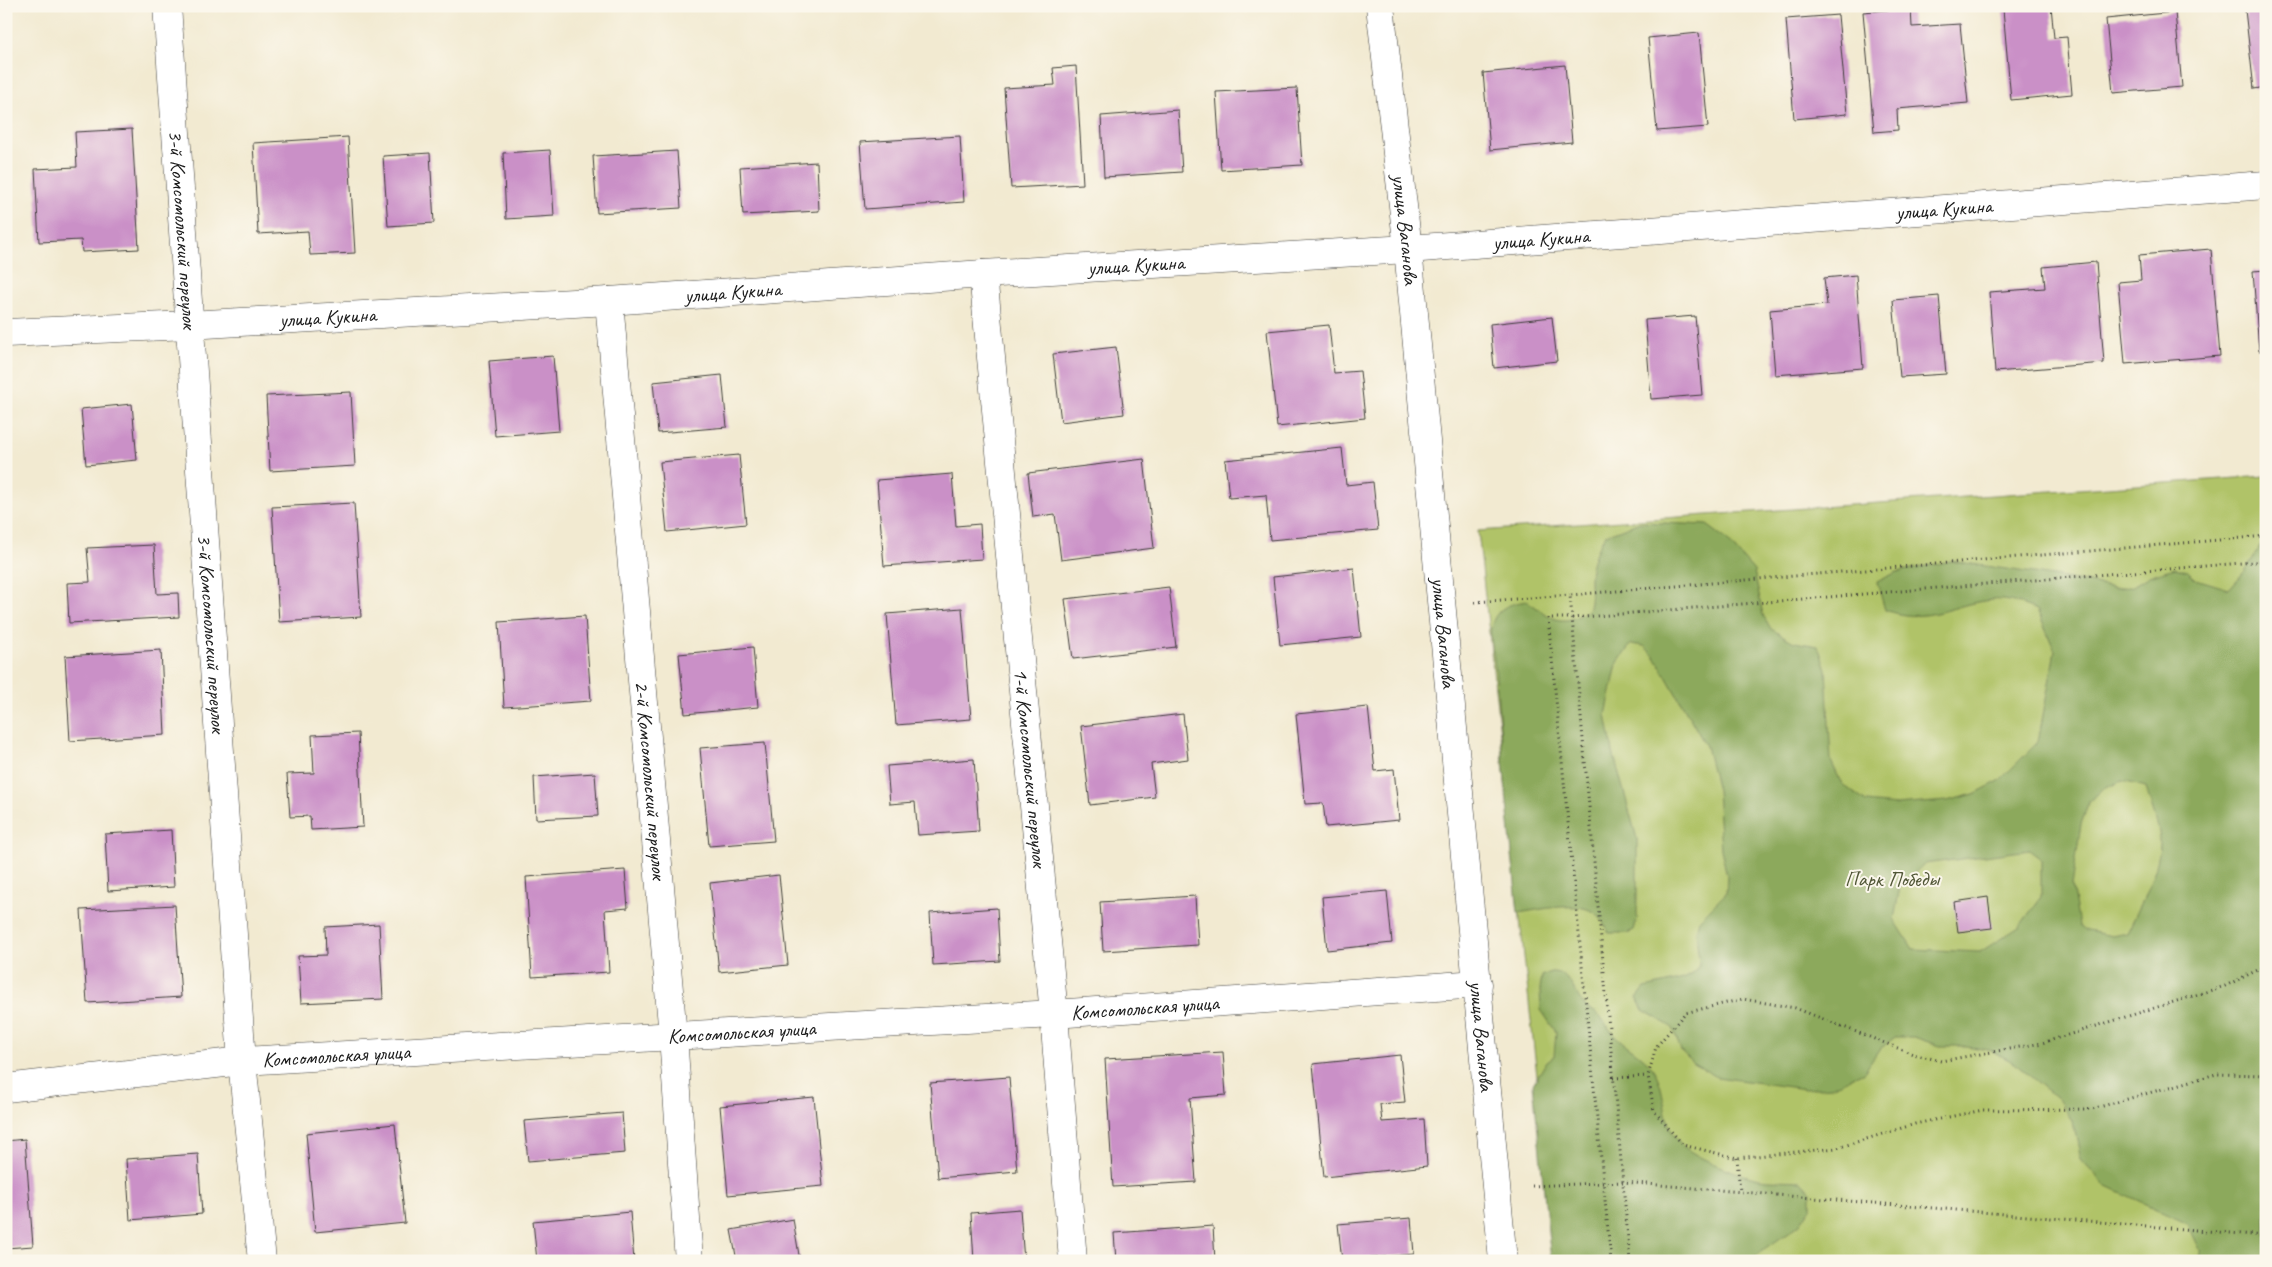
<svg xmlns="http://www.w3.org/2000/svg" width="2272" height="1267" viewBox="0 0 2272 1267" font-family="Caveat,sans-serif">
  <rect width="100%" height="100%" fill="#fbf7ec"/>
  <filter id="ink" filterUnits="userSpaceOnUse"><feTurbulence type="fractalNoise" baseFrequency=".02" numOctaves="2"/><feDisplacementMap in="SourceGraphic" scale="10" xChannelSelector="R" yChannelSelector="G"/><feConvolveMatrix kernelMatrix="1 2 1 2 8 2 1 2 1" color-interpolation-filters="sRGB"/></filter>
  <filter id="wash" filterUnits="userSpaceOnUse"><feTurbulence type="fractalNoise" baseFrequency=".0096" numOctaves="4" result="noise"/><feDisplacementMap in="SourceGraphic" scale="20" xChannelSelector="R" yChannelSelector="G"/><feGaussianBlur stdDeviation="1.12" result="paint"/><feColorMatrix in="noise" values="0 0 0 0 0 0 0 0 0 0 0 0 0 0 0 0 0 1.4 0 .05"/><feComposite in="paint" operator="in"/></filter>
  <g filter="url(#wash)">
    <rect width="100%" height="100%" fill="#f2ead1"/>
    <path fill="#b0c367" stroke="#667042" d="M2266,476V1261H1557L1478,531Z"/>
    <path fill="#8ca95c" stroke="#54623c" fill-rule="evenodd" d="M1640,522L1707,525L1726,539L1754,571L1763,615L1771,629L1794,642L1818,646L1826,669L1831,761L1842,784L1866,802L1896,805L1947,801L1974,794L1999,781L2038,742L2055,651L2037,610C2023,605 2007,598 1992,600C1953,603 1928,626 1885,610L1877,582L1897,572L1951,561L2054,576L2115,588L2131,587L2149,576L2174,568L2188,571L2196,579L2229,589L2245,571L2266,537V1261H2200L2201,1252L2188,1224L2105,1185L2081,1159L2073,1122L2058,1099L2013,1062L1992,1051L1967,1046H1940L1914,1037H1895L1880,1049L1864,1072L1831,1087L1805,1089L1717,1077L1694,1064L1681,1051L1673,1028L1643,1010L1637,998L1645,988L1684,979L1694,973L1699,965L1696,931L1699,920L1726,893L1727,876L1721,849L1717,790L1706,746L1655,657L1644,646L1631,644L1617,664L1606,715L1613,752L1637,839V919L1634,930L1627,933H1609C1606,928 1603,921 1599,916C1583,899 1539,910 1518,913C1510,835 1502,756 1496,677C1496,668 1489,633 1491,628C1496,607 1509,604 1527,601C1551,617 1560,630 1588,610C1592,599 1590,590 1590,579C1590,562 1597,549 1605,535ZM2122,781L2146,787C2150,804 2158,822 2160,839C2162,865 2138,910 2127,933L2113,936L2087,931L2079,925L2072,886L2081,824L2089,802L2103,789ZM2029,850L2041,859V897L2019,927L1980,952L1913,949L1894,919L1900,887L1924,864Z
      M1551,972C1569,971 1574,993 1584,1005C1587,1009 1592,1010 1596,1013C1603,1018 1607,1027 1613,1033C1625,1047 1642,1053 1653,1069C1669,1093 1659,1123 1682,1145C1697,1159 1739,1175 1759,1179C1772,1181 1787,1180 1801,1181L1811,1192V1208L1799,1225L1748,1261H1551L1533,1084L1547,1061L1554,1056L1556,1032L1541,1010L1540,989L1542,976Z"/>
    <g id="blocks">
      <path fill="#ca90c7" d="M2037,6H2051L2054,38L2067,37L2072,94L2011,100L2003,9Z
        M2266,7V87L2254,89L2245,10Z
        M1911,8L1912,27L1960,24L1968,103L1897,109L1898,130L1874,132L1863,12Z
        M2175,12L2182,87L2113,93L2106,19Z
        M1838,15L1847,114L1794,119L1786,19Z
        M1699,33L1708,127L1657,131L1648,38Z
        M1565,65L1572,142L1490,150L1483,73Z
        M1076,66L1083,184L1011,188L1004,88L1055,85L1053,68Z
        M1297,88L1302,165L1221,170L1216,92Z
        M1178,110L1182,172L1104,177L1101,116Z
        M132,129L139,249L82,252L81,240L39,242L35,169L77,167L75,132Z
        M960,136L964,202L865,209L860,142Z
        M348,137L355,253L310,255L308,231L258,234L253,143Z
        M550,150L554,216L506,219L503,153Z
        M677,151L681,208L597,213L593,156Z
        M430,153L434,223L388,226L383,156Z
        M817,162L819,211L743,215L740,167Z
        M2211,249L2220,356L2125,364L2118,282L2141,280L2139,255Z
        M2096,262L2104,363L1995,372L1989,292L2045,288L2043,267Z
        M2266,270V351H2259L2253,271Z
        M1856,275L1863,368L1775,375L1770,310L1827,305L1824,278Z
        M1939,296L1946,374L1900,377L1893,300Z
        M1695,316L1702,395L1651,399L1645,320Z
        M1552,317L1557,361L1494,368L1490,324Z
        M1329,325L1334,373L1360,371L1365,418L1277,427L1267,331Z
        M1116,347L1124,414L1061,422L1053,354Z
        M553,356L559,431L495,436L489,361Z
        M722,375L727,427L658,433L653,382Z
        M351,392L355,466L270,471L266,396Z
        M132,404L137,460L86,465L81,409Z
        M1342,448L1346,485L1373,482L1378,530L1270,540L1266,495L1229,498L1225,460Z
        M739,455L746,524L667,532L660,462Z
        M1144,459L1154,548L1061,560L1055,514L1033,517L1028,473Z
        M952,474L956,526L980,524L982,559L884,566L877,480Z
        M354,503L361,617L279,622L272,507Z
        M154,545L157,594L178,593L179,617L69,623L67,583L90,582L87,548Z
        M1354,568L1361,637L1280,645L1273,577Z
        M1169,587L1176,647L1073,659L1065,599Z
        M962,608L971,719L896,725L887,614Z
        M585,616L591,701L504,707L499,622Z
        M753,647L758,707L685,714L679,654Z
        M161,650L165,735L70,741L65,656Z
        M1368,707L1375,771L1394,769L1399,820L1326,827L1323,803L1305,804L1296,714Z
        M1183,714L1188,759L1151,764L1155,797L1090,805L1081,726Z
        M358,733L363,827L311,830L310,816L290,817L287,774L314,773L312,735Z
        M765,743L774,841L709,846L700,748Z
        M974,759L979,831L918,835L915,802L890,804L887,766Z
        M595,773L598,816L536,819L534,777Z
        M171,830L174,887L108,891L105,834Z
        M625,870L628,908L605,910L609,972L532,977L526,877Z
        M779,875L788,965L719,972L710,883Z
        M1387,891L1392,943L1327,950L1322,897Z
        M1195,896L1198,945L1103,951L1100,902Z
        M1988,897L1992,928L1958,932L1954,902Z
        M175,905L181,997L87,1003L81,910Z
        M997,908L1000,961L933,965L930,913Z
        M379,924L383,999L301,1003L298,956L326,955L325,927Z
        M1223,1052L1226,1095L1190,1098L1196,1182L1113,1187L1105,1059Z
        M1400,1055L1405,1102L1380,1104L1382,1122L1424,1119L1427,1166L1324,1177L1313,1064Z
        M1009,1077L1017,1171L938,1178L930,1083Z
        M814,1097L823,1186L728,1195L720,1106Z
        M622,1113L625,1153L528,1161L524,1121Z
        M395,1124L405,1223L315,1232L306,1133Z
        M25,1139L33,1246L6,1248V1141Z
        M198,1154L202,1214L130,1220L126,1159Z
        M1020,1209L1024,1261H974L971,1213Z
        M630,1212L634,1261H537L533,1221Z
        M1411,1218L1414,1254L1342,1261L1338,1224Z
        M793,1219L800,1261H737L731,1230Z
        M1213,1226L1215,1261H1116L1114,1233Z"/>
    </g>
  </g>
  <g filter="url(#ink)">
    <use href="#blocks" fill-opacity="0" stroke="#3c3b37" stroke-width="1"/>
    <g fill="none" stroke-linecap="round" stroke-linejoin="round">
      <g stroke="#3c3b37" stroke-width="29">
        <g id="minor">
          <path id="s1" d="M167,6L242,1061L262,1261"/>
          <path id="s2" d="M1380,6L1408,249L1503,1261"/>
          <path id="s3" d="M983,274L1054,1014L1073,1261"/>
          <path id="s4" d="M609,301L673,1036L689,1261"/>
          <path id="s5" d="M6,333L189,325L609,301L983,274L1408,249L2266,185"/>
          <path id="s6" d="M6,1088L242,1061L1054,1014L1478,984"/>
        </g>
      </g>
      <path stroke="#3c3b37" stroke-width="3" stroke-dasharray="1 4" stroke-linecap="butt" d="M1475,602L1570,595
        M2266,966L2225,986L2042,1043L1941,1061L1913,1054L1795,1008L1743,999L1685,1013L1656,1047L1648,1076L1654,1111L1683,1145L1737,1158L1837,1148L1915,1124L1983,1110L2092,1109L2216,1074L2266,1075
        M1613,1078L1648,1076
        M1737,1158L1740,1192
        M1532,1186L1623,1182L2266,1236
        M1611,1261L1548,618H1572L2266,561
        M1630,1261L1570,595L2266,536"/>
      <use href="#minor" stroke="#fff" stroke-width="28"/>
    </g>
  </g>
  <g text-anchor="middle" stroke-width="4" stroke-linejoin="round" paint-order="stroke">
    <g font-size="21" fill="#1c1c1c" stroke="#fbf7ec">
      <text dy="7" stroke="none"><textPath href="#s5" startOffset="1942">улица Кукина</textPath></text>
      <text dy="7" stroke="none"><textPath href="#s1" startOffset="224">3-й Комсомольский переулок</textPath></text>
      <text dy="7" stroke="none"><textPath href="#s2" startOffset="225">улица Ваганова</textPath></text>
      <text dy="7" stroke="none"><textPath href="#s5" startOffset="1538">улица Кукина</textPath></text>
      <text dy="7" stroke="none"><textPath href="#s5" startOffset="1132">улица Кукина</textPath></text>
      <text dy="7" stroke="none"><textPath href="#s5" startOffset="728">улица Кукина</textPath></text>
      <text dy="7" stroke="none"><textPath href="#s5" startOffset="322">улица Кукина</textPath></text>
      <text dy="7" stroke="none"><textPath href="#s2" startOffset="630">улица Ваганова</textPath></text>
      <text dy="7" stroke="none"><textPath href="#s1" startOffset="629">3-й Комсомольский переулок</textPath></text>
      <text dy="7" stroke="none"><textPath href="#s3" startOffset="496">1-й Комсомольский переулок</textPath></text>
      <text dy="7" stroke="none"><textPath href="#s4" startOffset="481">2-й Комсомольский переулок</textPath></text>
      <text dy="7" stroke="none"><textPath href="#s6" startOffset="1142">Комсомольская улица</textPath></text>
      <text dy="7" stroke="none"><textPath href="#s6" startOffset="738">Комсомольская улица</textPath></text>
      <text dy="7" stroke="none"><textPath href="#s2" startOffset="1035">улица Ваганова</textPath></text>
      <text dy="7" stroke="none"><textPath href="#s6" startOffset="332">Комсомольская улица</textPath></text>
    </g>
    <g font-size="21" fill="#505636" stroke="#fbf7ec">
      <text x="1892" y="886">Парк Победы</text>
    </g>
  </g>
  <rect width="2272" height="1267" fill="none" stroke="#fbf7ec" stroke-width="25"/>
</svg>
